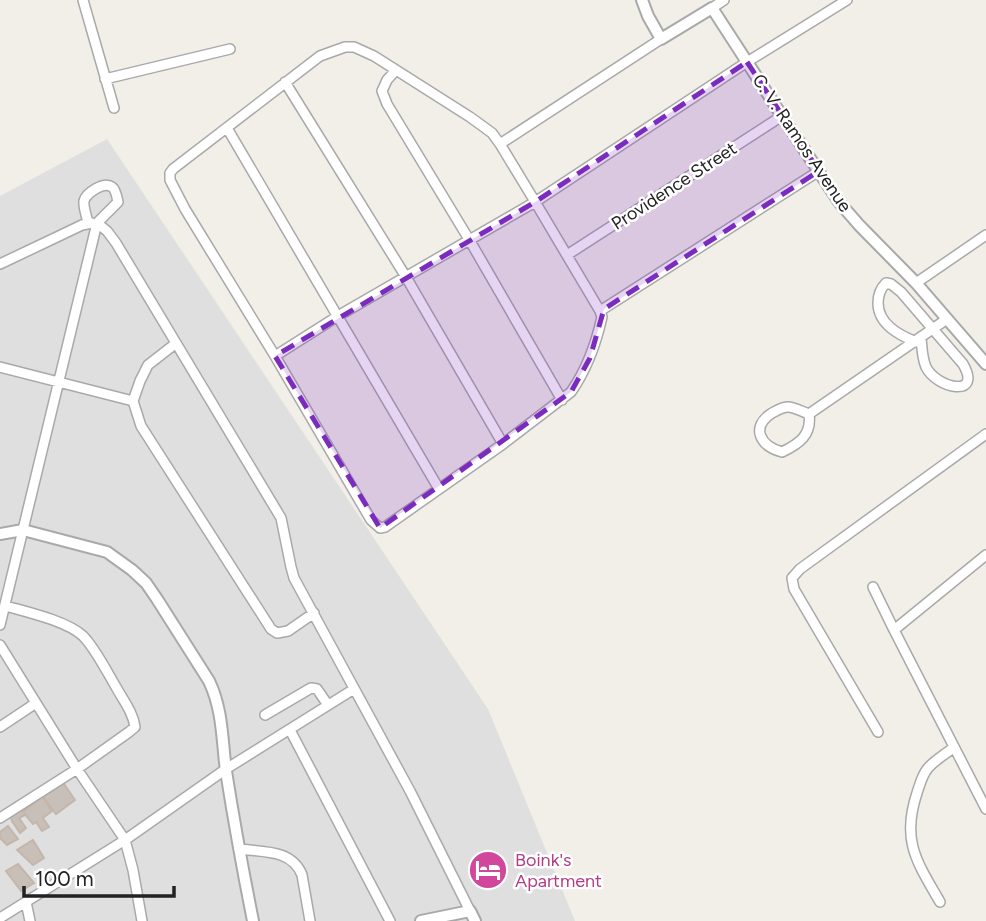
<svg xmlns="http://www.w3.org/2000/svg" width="986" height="921" viewBox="0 0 986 921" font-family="Figtree,sans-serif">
  <rect width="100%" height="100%" fill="#f2efe9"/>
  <path fill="#e0dfdf" d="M107,139L488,709L575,921H0V196Z"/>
  <path fill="#c7bfb8" stroke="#c4b6ab" stroke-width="2" d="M62,781L75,800L56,814L43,797Z
    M42,796L52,811L43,818L49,827L42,831L36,822L33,824L23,812Z
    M26,804L27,807L22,810L25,815L19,818L26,828L20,833L12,821L10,814Z
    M8,826L18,839L7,845L0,838V832Z
    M33,840L44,858L33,865L17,850Z
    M18,864L34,883L21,891L6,871Z"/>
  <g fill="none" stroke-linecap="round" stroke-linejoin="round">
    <g stroke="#a9a9a9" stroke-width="12">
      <path id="minor" d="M83,0L114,108
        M712,8L724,0
        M345,47H354L374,56L470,117L492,133L500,144L534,200L600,311L602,317C596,344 587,369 571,392L503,444L385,527L380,528L371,520L275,356L185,209L170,180V173L173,169L320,56Z
        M396,70L387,80L382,91L387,104L470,241L562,400
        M105,79L230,49
        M285,82L406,277L503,444
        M227,128L439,489
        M500,144L661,39
        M97,223L107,231L116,243L281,518L291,567L294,578L410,791L470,911
        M567,255L782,116
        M0,264L59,236L82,225L92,223
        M916,283L986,235
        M600,311L819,171
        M916,342C899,335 878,324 878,303C878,295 880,289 886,283L891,284L901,292L963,364C983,399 936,388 926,367C922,358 922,347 921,338
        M175,344L148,365L140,381L133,401L141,426L271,629L277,633L288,631L314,613
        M275,356L338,316L535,202L747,62L847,0
        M0,367L133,401
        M809,414C812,435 799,444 782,452C760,446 750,427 772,413C776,411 782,407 788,407C794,407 803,412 809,414L947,319
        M986,555L894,630L986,809
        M873,587L894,630
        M0,625L97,223L118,202C117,197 116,190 112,187C104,181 86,193 84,201C83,207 87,217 88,223
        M0,645L77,769L125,840L133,870L142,921
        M265,715L311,688L317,689L328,705
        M0,727L36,703
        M290,730L390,921
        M878,732L794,589L792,578L800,569L986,434
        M0,818L77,769L129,732L135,727C133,712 123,700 116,687C107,672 95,648 83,636C67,621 27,612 6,606
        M239,849C262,852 292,849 302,875L310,921
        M26,902L30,921
        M940,902C917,862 901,841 917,793C920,784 922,775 928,768C935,760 946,754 954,747
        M0,918L125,840L226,769L354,689"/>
    </g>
    <g stroke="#a9a9a9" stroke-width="14">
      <path id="tertiary" d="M642,0L648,16L661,39L712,8L782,116L839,202L859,225L916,283L986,364
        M0,534L23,530L107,552L132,570L146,583L157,599L209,681C223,710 222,741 226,771C234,822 243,871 253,921
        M421,921L470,911L475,921"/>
    </g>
    <use href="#minor" stroke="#fff" stroke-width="9"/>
    <use href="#tertiary" stroke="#fff" stroke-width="10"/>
  </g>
  <path fill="#7b2cbf" fill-opacity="0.2" stroke="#7b2cbf" stroke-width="5" stroke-dasharray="14 9" stroke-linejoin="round" d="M747,62L819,171L604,309L590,358L571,392L380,528L275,356L535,202Z"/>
  <defs>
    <g id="hotel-disc" transform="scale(2.0125)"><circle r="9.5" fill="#d1479c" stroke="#fff"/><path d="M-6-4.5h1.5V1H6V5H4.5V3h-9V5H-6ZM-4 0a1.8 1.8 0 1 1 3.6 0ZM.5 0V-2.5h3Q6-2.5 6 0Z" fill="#fff"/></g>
  </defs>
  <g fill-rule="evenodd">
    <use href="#hotel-disc" x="488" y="870"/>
  </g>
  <g text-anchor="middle" stroke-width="5" stroke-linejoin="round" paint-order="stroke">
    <g font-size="18" fill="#222" stroke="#fff">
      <text transform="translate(802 143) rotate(56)" y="6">C. V. Ramos Avenue</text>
      <text transform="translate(674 186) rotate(-33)" y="6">Providence Street</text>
    </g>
    <g font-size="18" fill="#b23c85" stroke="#fff" text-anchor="start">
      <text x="515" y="866">Boink's<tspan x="515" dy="21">Apartment</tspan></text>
    </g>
  </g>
  <path d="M24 886v10h150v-10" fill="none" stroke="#222222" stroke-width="3.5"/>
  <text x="35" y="886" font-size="21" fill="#222222" stroke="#ffffff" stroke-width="5" paint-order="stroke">100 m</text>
</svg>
